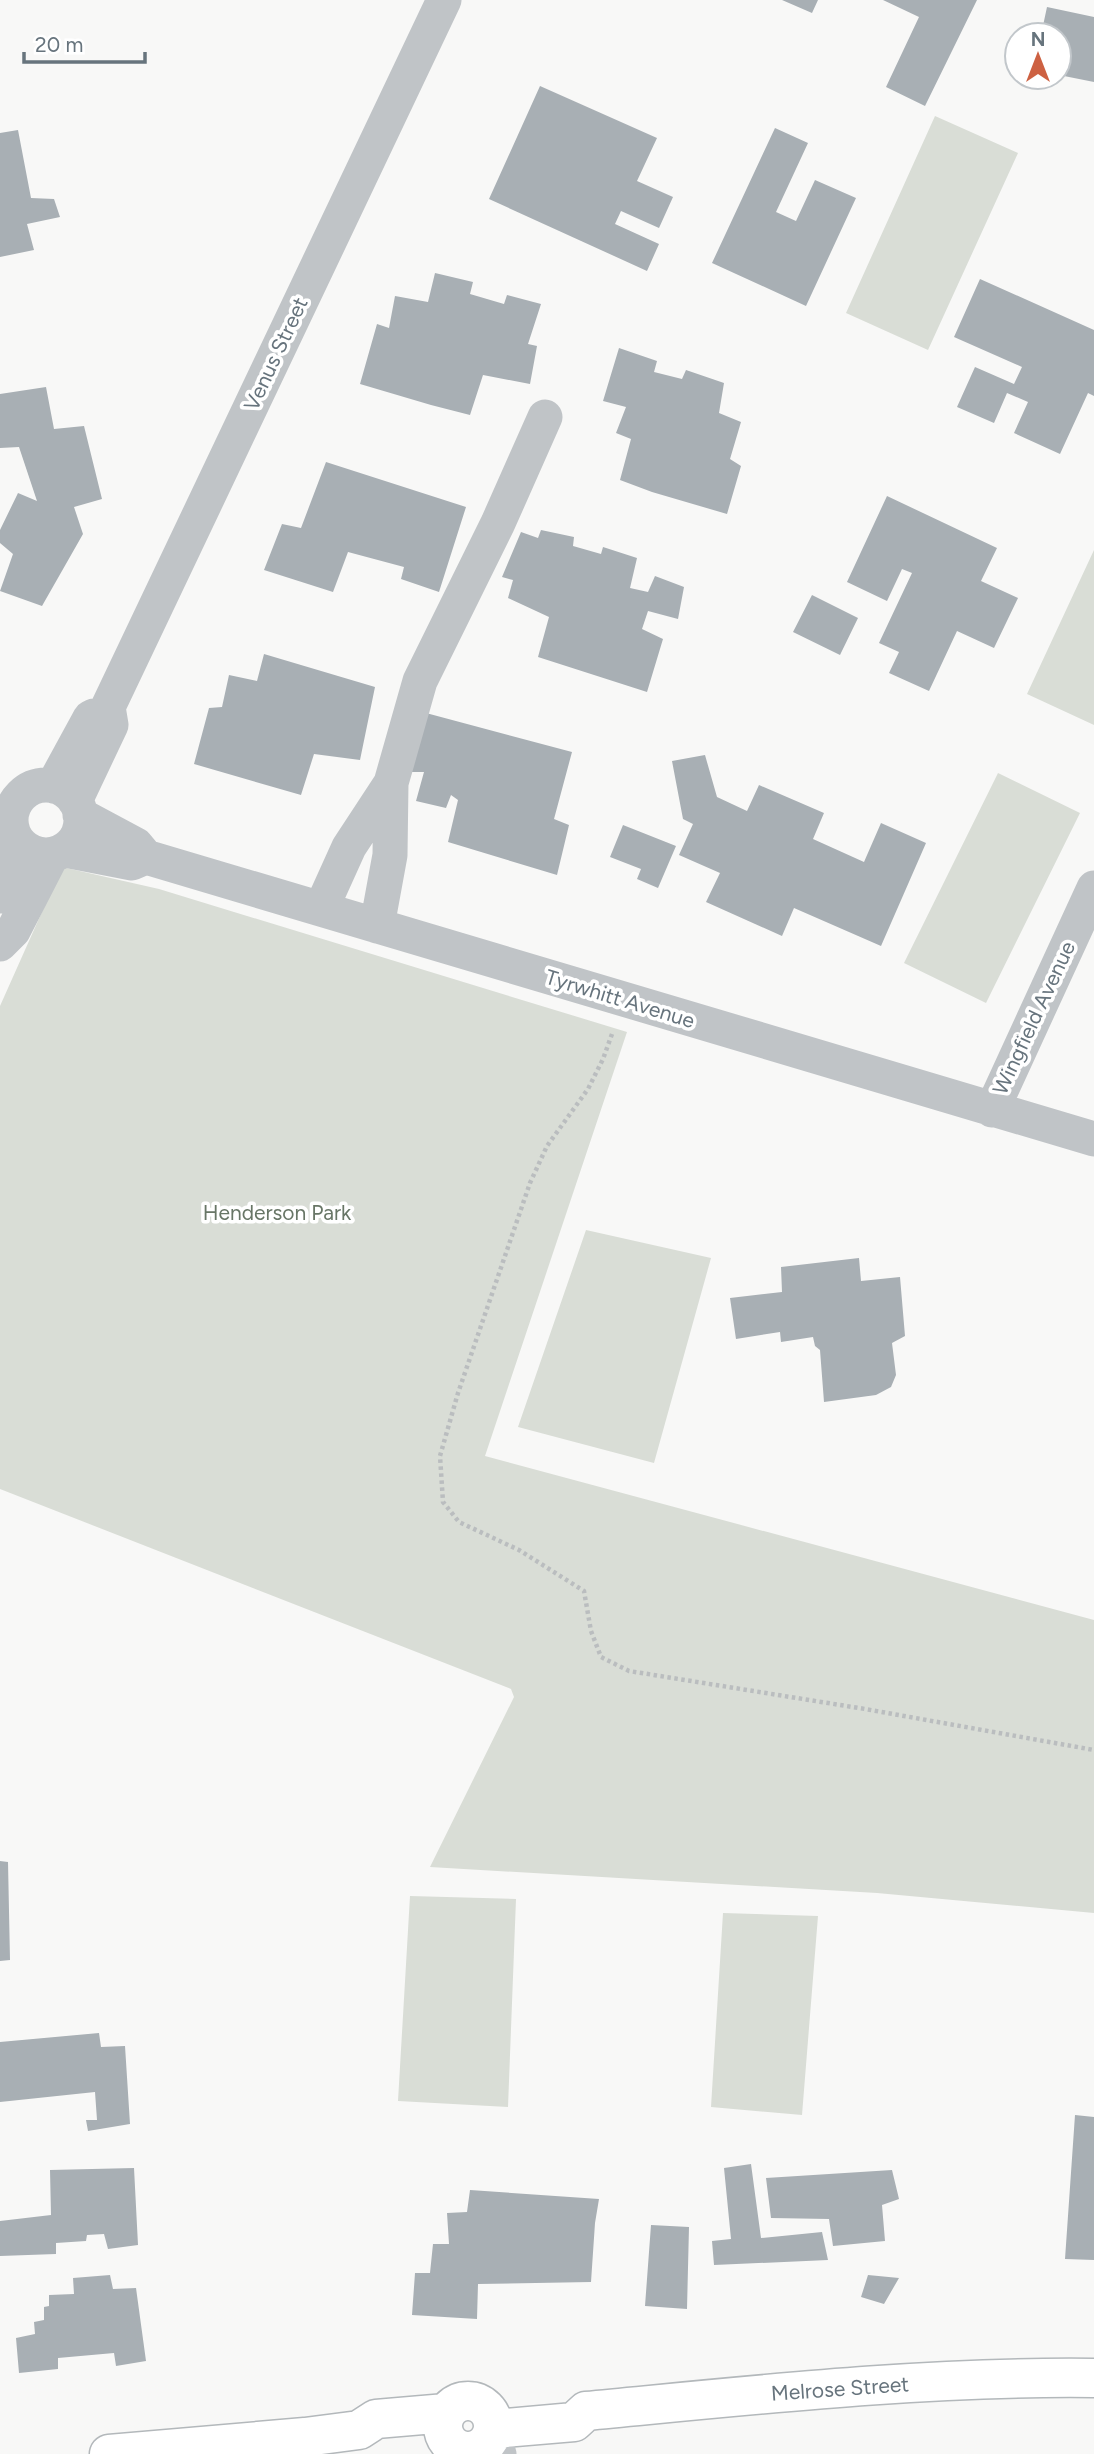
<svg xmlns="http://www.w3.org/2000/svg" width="1094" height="2454" viewBox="0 0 1094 2454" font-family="Figtree,sans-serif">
  <rect width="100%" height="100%" fill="#f8f8f7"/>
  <path fill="#d9ddd6" d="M935,116L1018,153L928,350L846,313Z
    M1094,550V725L1027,694Z
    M998,773L1080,813L986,1003L904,963Z
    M62,867L159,889L627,1032L485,1456L1094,1620V1913L877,1893L430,1867L514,1697L511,1689L0,1489V1006Z
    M586,1230L711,1258L654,1463L518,1427Z
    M410,1896L516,1899L508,2107L398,2101Z
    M723,1913L818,1916L802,2115L711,2107Z"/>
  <path fill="#a8afb4" d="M782,0H818L812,13Z
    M883,0H977L925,106L886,87L919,17Z
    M1047,7L1094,17V82L1059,75V35H1041Z
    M540,86L657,138L637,181L673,197L659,228L621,211L615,224L659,244L647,271L489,199Z
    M775,128L808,143L776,212L796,221L815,180L856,198L806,306L712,263Z
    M18,130L31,198L54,199L60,217L27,224L34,250L0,257V133Z
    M435,273L473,282L470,294L504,304L507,295L541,304L528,344L537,346L530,384L483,375L470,415L431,405L360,384L377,324L389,328L395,296L428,302Z
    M980,279L1094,330V396L1088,393L1060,454L1014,433L1028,402L1007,393L994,423L957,407L975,367L1014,384L1022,367L954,337Z
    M619,348L657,361L654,372L682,379L686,370L724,383L719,413L741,422L730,459L741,466L727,514L652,492L620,480L631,439L616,433L626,407L603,401Z
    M46,387L54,429L84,426L102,499L74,507L83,534L42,606L0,591L13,554L0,543V530L18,493L37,501L19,447L0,448V394Z
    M326,462L466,507L439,592L401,579L404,567L348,552L333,592L264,570L282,524L301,528Z
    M887,496L997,548L981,581L1018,598L994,648L957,631L929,691L889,673L899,652L879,643L912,573L902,569L887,601L847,582Z
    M541,530L574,537L573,546L601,554L603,547L637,558L630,588L648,592L655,576L684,587L678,619L648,611L642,629L663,639L647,692L538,657L549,617L508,598L513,580L502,577L521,532L538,538Z
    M812,595L858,618L840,655L793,632Z
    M264,654L375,687L360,760L314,754L301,795L194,764L209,708L222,707L229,675L257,681Z
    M426,713L572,752L554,819L569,825L557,875L448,842L458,800L451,795L446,808L416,801L424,772H411Z
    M705,755L717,797L747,811L759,785L824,813L813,839L864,862L881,823L926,843L881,946L794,908L782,936L706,902L720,873L679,855L693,824L683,819L672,761Z
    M623,825L676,846L658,888L637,879L641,869L610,857Z
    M859,1258L861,1281L900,1277L905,1336L892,1343L896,1375L891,1387L876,1395L824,1402L820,1350L815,1346L813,1337L781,1342L780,1332L736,1339L730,1298L782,1292L781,1267Z
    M0,1861L8,1862L10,1960L0,1961Z
    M99,2033L101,2047L125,2046L130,2124L88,2131L86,2120H97L95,2092L0,2102V2042Z
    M1075,2115L1094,2117V2260L1065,2259Z
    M751,2164L761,2238L822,2232L828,2260L714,2265L712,2241L731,2239L724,2168Z
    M134,2168L138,2245L108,2249L104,2234L87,2235L86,2241L56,2243V2254L0,2256V2221L51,2215L50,2170Z
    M892,2170L899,2199L882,2205L885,2241L833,2246L829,2219L771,2218L766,2178Z
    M470,2190L599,2199L595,2223L591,2282L478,2284L477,2319L412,2315L415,2273H430L433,2244H449L447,2213L467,2212Z
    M651,2225L689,2227L687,2309L645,2306Z
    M110,2275L113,2289L136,2288L146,2361L116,2366L114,2353L58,2358V2369L19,2373L16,2338L35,2334L34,2322L44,2320V2307L49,2306V2295L74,2294L73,2278Z
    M868,2275L899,2278L884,2304L861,2297Z"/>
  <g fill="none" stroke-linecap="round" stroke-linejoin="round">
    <g stroke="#b3b8bb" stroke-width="41">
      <path id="secondary" d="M443 2426a25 25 0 1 1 50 0a25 25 0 1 1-50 0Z
        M494,2429L574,2422L586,2411C755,2395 925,2376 1094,2378
        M109,2454L305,2437L359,2430L376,2419L446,2413"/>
    </g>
    <path stroke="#babdbf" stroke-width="4.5" stroke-dasharray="3.5 3.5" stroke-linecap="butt" d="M612,1034L603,1059L588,1089L547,1146L530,1183L458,1393L440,1456L443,1502L459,1522L519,1550L584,1591L591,1631L601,1657L629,1671L865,1709L1094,1750"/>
    <path stroke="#c0c4c7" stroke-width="35" d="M391,783L420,681L498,523L545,417
      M11 820a35 35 0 1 1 70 0a35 35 0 1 1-70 0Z
      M53,786L90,718L94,716
      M75,801L111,725L108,707L444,0
      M80,815L136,845L146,857L1094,1139
      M65,850L132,863L146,857
      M0,896L16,839
      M321,909L349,847L391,783L390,855L377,926
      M0,944L13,931L52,855
      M992,1110L1094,888
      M490,2439L499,2454
      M461,2451L464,2454"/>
    <use href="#secondary" stroke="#fff" stroke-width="38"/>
  </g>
  <g text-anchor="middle" stroke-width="7" stroke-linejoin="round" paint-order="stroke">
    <g font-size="21" fill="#67747d" stroke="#fff">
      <text transform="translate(276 354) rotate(-65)" y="7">Venus Street</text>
      <text transform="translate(620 999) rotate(17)" y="7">Tyrwhitt Avenue</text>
      <text transform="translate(1034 1018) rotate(-65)" y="7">Wingfield Avenue</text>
      <text transform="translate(840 2389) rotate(-4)" y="7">Melrose Street</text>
    </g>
    <g font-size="21" fill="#687666" stroke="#fff">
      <text x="277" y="1220">Henderson Park</text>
    </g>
  </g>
  <g transform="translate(1038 56)"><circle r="33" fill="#ffffff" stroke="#c2c7cb" stroke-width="2"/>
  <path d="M0-5L12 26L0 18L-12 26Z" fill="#cd6142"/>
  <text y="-10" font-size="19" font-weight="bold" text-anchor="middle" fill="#67747d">N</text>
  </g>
  <path d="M24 52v10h121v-10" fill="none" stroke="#67747d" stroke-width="3.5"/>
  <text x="35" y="52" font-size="21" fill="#67747d" stroke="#ffffff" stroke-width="5" paint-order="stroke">20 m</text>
</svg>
